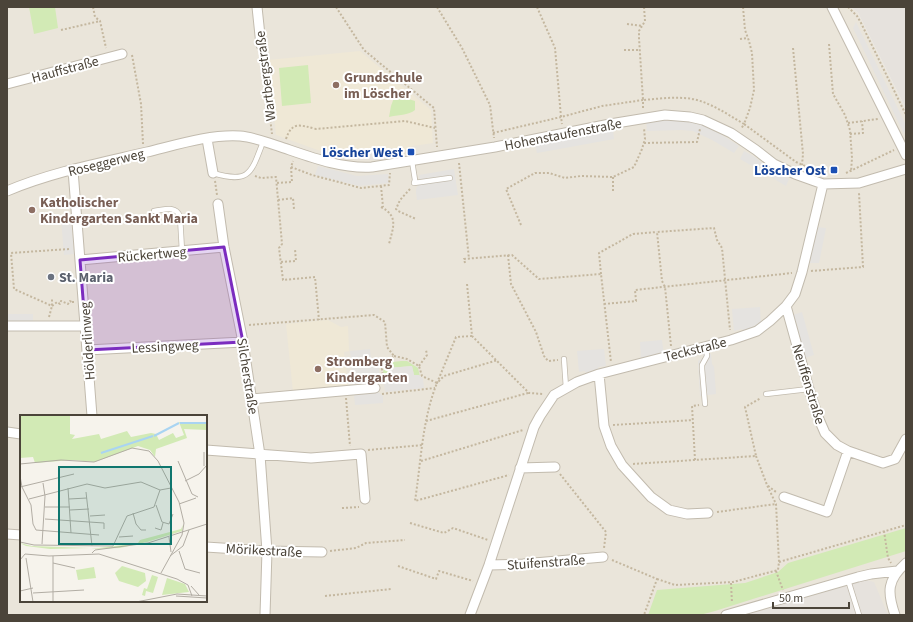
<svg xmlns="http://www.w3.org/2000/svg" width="913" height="622" viewBox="0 0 913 622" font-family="'Source Sans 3',sans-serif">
  <rect width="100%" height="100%" fill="#f6f3ec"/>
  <path fill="#eae5da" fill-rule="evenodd" d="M7,7H851L858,13L906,109V615H7ZM21,416H206V601H21Z"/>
  <path fill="#e6e2dd" d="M851,7H906V109L858,13Z
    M866,580L874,582L888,615H744L852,582Z"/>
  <path fill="#efe8d6" d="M360,51L431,110L433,143L413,146L394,156L392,148L374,151H354V159H351L326,153L276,135L268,60Z
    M328,320L341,327L348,326L349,351L344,352L348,387L293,392L286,324Z"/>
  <path fill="#d2eab5" d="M29,7H55L58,28L34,34Z
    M308,65L311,103L282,106L279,68Z
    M395,95L415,101V110C409,115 397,115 389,117L391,106Z
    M407,361L418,368L420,377L419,375H414L412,366L389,368L390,375L383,374C383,361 397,361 407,361Z
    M906,528V551L715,611L700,615H648L657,590L745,583L778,572L788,563Z"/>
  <path fill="#e5e3e0" d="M856,22L906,125L904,134L853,28Z
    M662,120L683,121L697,123L711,128L739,146L734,153L712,140L693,131L681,130L647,131L646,122Z
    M613,129L614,139L537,153L535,144Z
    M392,148L394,156L386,159L373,160L354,159V151H374Z
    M744,151L753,156L771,169L789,179L786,186L740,159Z
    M318,166L357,176L388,174L389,183L359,186L315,175Z
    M454,169L458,195L417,200L416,193V189L420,181L419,175Z
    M71,217L74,254L64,255L61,218Z
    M817,227L826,228L819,263H810L811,252Z
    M760,307L761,323L754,326L753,327L743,332L742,329L734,331L732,309Z
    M802,312L814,355L805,358H804L793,315Z
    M7,314H33V323H7Z
    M662,340L664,355L641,359L640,342Z
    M370,349L371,359L378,358L380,380L377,384L353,385L350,351Z
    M604,349L606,366L598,367L599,370L586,374L585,371L579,372L577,351Z
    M703,354H711L712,364L714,367L716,394L700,396L698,361L703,358Z
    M412,366L414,375H419L423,379L424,388L385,392L383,374L389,375L388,368Z
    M378,392L383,396V403L355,405L354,394Z"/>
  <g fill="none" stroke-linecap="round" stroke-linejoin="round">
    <g stroke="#c2bbae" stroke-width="6">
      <path id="service" d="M412,161L415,180L414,183L450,178
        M213,173C250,184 251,173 263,142
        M154,211C164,210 175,205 180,216L182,251
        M564,359L566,388
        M766,394L809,389
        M705,404L702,369V365L707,356L706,347
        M848,580L859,615"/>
    </g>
    <g stroke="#c2bbae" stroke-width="11">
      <path id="minor" d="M257,7L261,45
        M832,7L906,155
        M7,84L122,54
        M207,139L213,173
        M73,170L92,416
        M7,191C52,172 100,163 147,152C176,145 210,134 240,136C253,137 265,142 278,146C308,156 340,169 372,167L495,147L610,124L665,115L690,117L703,120L731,133L756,150L774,164L795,174L823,184L859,183L906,169
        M218,204L224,247L243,342L260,455L267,551L265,615
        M80,260L224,247
        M786,306L809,389L818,417L825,433L837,445L848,451L883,463L895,459L906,439
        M7,326H85
        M87,350L243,342
        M599,374L604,426L611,446L622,465L651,497L669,510L687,514L708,513
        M252,399L375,388
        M7,432L21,434
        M206,450L311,458L361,454L365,499
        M520,468L555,467
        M784,497L827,512L848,451
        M7,534L21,535
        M206,547L267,551L322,552
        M489,565L523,564L603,557
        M470,615L489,565L534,427L540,416L554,395L577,382L599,374L731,340L757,331L770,321L786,306L795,294L802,272L823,184
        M726,615L858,577L871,574L897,571
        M895,615C887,592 887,580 906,563"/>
    </g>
    <path stroke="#c4b79f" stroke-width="2" stroke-dasharray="2 2" stroke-linecap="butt" d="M93,7L95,17L100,21L106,48
      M336,7L364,50L434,108L437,147
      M437,7L462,48L490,105L494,138
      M537,7L555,48L561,117L602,106L643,100V110
      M644,7L645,21L639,31V38L643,100C656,99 670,97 684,98C706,99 725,113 744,124L741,129
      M743,7L745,30L749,41L752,53L754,90L750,108L744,124L796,162L810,168
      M848,7L857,16L861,23L906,115
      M627,24L642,26
      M61,30L100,21
      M740,39L748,38
      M829,44L833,94L845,115L850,130L852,158L851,172
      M793,48L803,154L802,165
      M624,50H639
      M262,53L272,134
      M132,55L141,104L143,144
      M848,123L878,119
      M493,133L561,117L562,124
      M850,134L863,133L862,121
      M286,139C292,121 300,125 316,129L405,121L435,128
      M644,143L697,142L700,129
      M459,163L469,259
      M291,167L312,175L361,188L389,185L390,173
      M846,173L894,150
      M255,176L261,178L276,177L282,244L279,248L283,280L315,277L319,320
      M613,177V192
      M215,181L217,195
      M277,183L292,182L291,167L293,161
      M381,186L383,207
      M410,189L400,200L396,209L398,211L416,219
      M278,200L293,198L294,209
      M381,207C399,216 393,228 389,244
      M521,225L506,189L535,173H549L565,178L581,176L613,177L634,167L642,149L645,139L644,128
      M69,249L11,253L14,289L52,306L57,302L60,304L61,301L68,304L70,301L73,303V301
      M508,255L511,284L536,332L544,356L548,361L558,360
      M281,262L296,261L295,249
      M465,263L464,259L512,255L539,279L601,274L611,362
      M811,271L863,267L859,193
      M601,274L599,253L633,234L657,232
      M467,284L472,336L529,393L543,394
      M604,304L636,301L635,290L792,273
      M49,317L52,306V299
      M249,325L374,315L385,322L387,347L394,356L382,369L383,382
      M472,336L456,337L437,383L444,376L498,360
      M671,346L665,287L662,281L657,232L714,228L717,240L722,248L730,330
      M394,356L407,359L419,366L422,376L437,383C422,420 421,462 415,501L509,475
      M419,366L427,355L426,350
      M382,394L435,388
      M346,398L350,446
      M426,421L528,393
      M613,425L693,420
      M368,450L423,445
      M756,456L767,485
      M695,460L692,406L699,405
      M421,461L523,430
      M633,464L756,456L745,407L761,398
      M560,474L606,532L604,548
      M342,508L359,507
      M717,512L776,504
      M410,523L444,533L453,528L488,540
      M884,531L888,558L891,563
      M330,551L356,548L366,543L405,540
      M612,560L657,579L644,615
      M779,562L906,525
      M398,566L436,579L439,571L473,581
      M776,571L783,590
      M657,579L675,585L733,582L778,570L779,562L776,504L767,485L776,492
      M731,583L732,603
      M325,596L391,589"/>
    <use href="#service" stroke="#fff" stroke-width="4.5"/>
    <use href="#minor" stroke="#fff" stroke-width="9"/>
  </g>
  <path fill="#7b2cbf" fill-opacity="0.2" stroke="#7b2cbf" stroke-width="3" stroke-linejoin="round" d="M224,247L243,342L87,350L80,260Z"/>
  <g fill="#8d6e63" stroke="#fff" stroke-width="1.5">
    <circle cx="336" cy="85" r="4"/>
    <circle cx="32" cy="210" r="4"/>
    <circle cx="318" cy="369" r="4"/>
  </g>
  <g fill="#1a4fb4" stroke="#fff" stroke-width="1.5">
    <rect x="407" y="148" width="8" height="8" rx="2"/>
    <rect x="830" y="166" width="8" height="8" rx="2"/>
  </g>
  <circle fill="#6b7280" stroke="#fff" stroke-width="1.5" cx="51" cy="277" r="4"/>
  <g text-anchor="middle" stroke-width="4" stroke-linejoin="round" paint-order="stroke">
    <g font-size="14" fill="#4b4439" stroke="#fff">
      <text transform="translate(65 69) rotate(-15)" y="5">Hauffstraße</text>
      <text transform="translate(265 76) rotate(-97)" y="5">Wartbergstraße</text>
      <text transform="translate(563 134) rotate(-11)" y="5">Hohenstaufenstraße</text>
      <text transform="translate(106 162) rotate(-14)" y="5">Roseggerweg</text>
      <text transform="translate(152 254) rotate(-5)" y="5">Rückertweg</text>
      <text transform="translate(87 341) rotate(-94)" y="5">Hölderlinweg</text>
      <text transform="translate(165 346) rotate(-3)" y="5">Lessingweg</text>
      <text transform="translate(695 349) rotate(-14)" y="5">Teckstraße</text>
      <text transform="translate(248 376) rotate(81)" y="5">Silcherstraße</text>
      <text transform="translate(809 384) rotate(73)" y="5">Neuffenstraße</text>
      <text transform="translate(264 550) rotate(3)" y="5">Mörikestraße</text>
      <text transform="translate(546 562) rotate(-4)" y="5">Stuifenstraße</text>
    </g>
    <g font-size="14" font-weight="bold" fill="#785e54" stroke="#fff" text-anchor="start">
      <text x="344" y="82">Grundschule<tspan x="344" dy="16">im Löscher</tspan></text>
      <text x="40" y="207">Katholischer<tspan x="40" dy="16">Kindergarten Sankt Maria</tspan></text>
      <text x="326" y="366">Stromberg<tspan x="326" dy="16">Kindergarten</tspan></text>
    </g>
    <g font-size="14" font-weight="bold" fill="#164399" stroke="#fff" text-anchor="end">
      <text x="403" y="157">Löscher West</text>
      <text x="826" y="175">Löscher Ost</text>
    </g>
    <g font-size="14" font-weight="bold" fill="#5b616d" stroke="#fff" text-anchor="start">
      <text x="59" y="282">St. Maria</text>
    </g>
  </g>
  <g transform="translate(20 415)">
    <rect width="187" height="187" fill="#f6f3ec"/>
    <path d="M0,0H50V19L55,20L52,24L79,19L81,24L107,16L111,22L131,18L136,19L139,25L153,18L156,23L164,20L159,7H187V15L164,14L167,23L136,34L135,42L130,35L118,31L75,47L52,45L15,48L13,42L0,43ZM163,110L162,116L127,127L100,133L71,134L118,128L120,125L161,114ZM0,128L12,131L70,133L30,134L6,131ZM102,151L125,158L126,166L118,172L99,166L95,158ZM74,152L76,163L58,165L56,155ZM132,160L138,162L133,178L126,176L125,181L122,180L124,173L127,174ZM147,163L165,169L169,177L142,180Z" fill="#d2eab5"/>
    <path fill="none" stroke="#a9d4f2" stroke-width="2" d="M160,8H187M134,21L159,8M81,38L133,21"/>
    <path fill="none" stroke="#b2ada4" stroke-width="1" d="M184,37V51M158,46L172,79L178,82M0,49L41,45L74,47L112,33L129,36L138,46L159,87L164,108L162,120L141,158M0,61L2,72L11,90L13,109L16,115L79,120M165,66L179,59L187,50M0,72L54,59M48,73L51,118M66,77L72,131M9,84L67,69L85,73L121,67L140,75L151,73M49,84L67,83M159,89L176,83M136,90L142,107L149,109L153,99M0,91V104M25,92H50M50,95L69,94M113,98L116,109L121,115H126M70,101L85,100M25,104L84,108V114M135,113L141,115L143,108M99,122L113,121M149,122L151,137M0,127L14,130L93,131L107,101L134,92L140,75M22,129L25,81L23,68M159,136L165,154L180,158M72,138L75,135L128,128L187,109M33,141V187M150,141L163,131L169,115M6,143L13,187M0,145L5,139L29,141L79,139L157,164L168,170L172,181M33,148L55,153M171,171L179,180M0,176L13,173M13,178L64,175M156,181L187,183M116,187L157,179L187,181"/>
    <path fill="#0f766e" fill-opacity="0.15" stroke="#0f766e" stroke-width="2" d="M39,52H151V129H39Z"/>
    <rect width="187" height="187" fill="none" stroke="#4b4439" stroke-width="2"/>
  </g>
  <rect width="913" height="622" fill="none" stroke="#4b4439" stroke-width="16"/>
  <path d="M773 602v6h76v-6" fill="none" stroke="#4b4439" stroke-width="2"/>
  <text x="779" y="602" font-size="12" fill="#4b4439" stroke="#ffffff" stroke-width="3" paint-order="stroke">50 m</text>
</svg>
